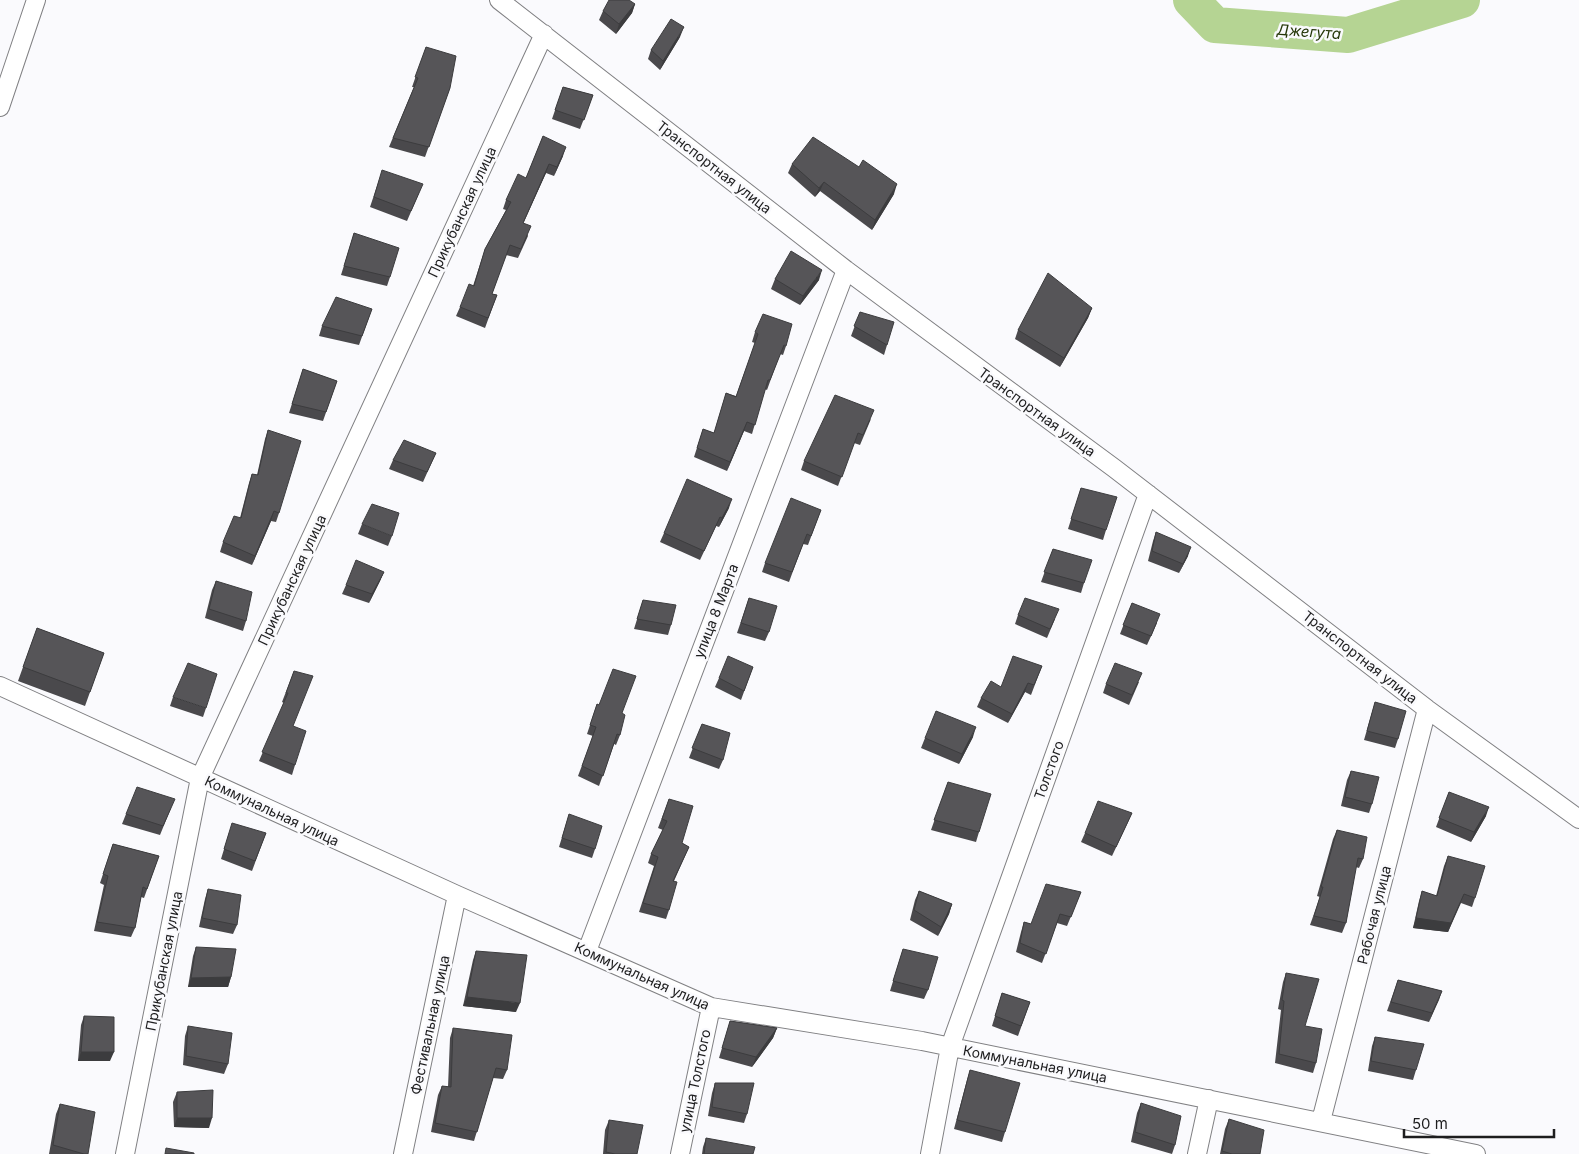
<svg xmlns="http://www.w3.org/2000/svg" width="1579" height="1154" viewBox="0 0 1579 1154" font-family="Inter,sans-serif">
  <rect width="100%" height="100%" fill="#fafafd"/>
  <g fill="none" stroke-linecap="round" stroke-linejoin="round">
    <path stroke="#b5d493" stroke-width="36" d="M1191,0L1215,25L1348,35L1462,0"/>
    <g stroke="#808083" stroke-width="20">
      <path id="minor" d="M499,0L846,270L1114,468L1427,709L1579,819
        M0,107L36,0
        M0,686L457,895L711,1007L922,1041L1476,1154
        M587,951L846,270
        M1321,1121L1427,709
        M125,1154L200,778L544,34
        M403,1154L457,895
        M680,1154L711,1007
        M930,1154L950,1047L1148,494
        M1197,1154L1209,1099"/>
    </g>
    <use href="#minor" stroke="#fff" stroke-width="18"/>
  </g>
  <path fill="#4a494c" d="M635,4L632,13L616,34L599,20L603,11Z
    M680,37L660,70L648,59L651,50Z
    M426,47L450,88L425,157L389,147L414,87H412Z
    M563,87L593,95L580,129L552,119Z
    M543,136L563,156L554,176L546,173L523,223L528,236L518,258L506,255L492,294L497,295L485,328L456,316L460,307L473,286L485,249L506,210L503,209L506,200L526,178Z
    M792,164L894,194L872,230L820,191L815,197L788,173Z
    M379,180L419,193L407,221L370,207Z
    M354,233L390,277L387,286L341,275Z
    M775,279L819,280L800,305L771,289Z
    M1092,308L1088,318L1060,367L1015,339L1018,330Z
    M372,309L359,345L319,336L322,326Z
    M860,312L887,345L884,355L851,336Z
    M755,332L786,346L783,355L780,354L767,390L765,389L752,434L744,431L727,471L694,457L703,429L714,433L726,393L736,396L755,343L752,342Z
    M303,369L337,381L323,421L289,413Z
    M871,419L860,445L854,443L838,486L801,470L804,461Z
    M268,430L279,513L276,522L271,521L252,565L220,552L223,542L240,518L249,483L252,474L257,475L265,439Z
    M436,453L423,482L389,469L393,460Z
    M1081,488L1106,530L1103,540L1068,529Z
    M729,508L719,527L716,526L700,560L660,542L664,533Z
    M821,510L808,545L803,544L789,582L762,572L765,563Z
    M362,524L392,536L388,546L358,534Z
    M1156,532L1188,556L1179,573L1148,561L1153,541Z
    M1053,549L1084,583L1081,593L1041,582Z
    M384,572L380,581L369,603L342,594L346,585Z
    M216,581L246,621L243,631L205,618L212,590Z
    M749,598L769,632L765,641L737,633Z
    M643,600L671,625L668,635L634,629Z
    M1132,603L1157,623L1147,645L1120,634Z
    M1018,615L1055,619L1047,638L1015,624Z
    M37,628L104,653L85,706L18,681Z
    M1042,666L1031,695L1025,692L1008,723L977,707L981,698L1001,687Z
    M753,667L741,700L715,687L719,678Z
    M294,671L293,727L295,765L292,775L259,761L284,703L282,702Z
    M1139,682L1129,705L1103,693L1106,684Z
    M173,697L206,708L203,717L170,706Z
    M1375,702L1398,739L1395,748L1364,740Z
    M597,704L622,714L620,735L616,745L614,744L599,786L578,776L593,736L587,734Z
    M702,724L723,760L719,769L689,758Z
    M973,737L959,764L921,748L925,738Z
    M1351,771L1372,804L1369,813L1341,806L1347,780Z
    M948,782L979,832L976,842L931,830Z
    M1449,792L1486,816L1471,842L1436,827Z
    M669,799L682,843L689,847L674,881L669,910L666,919L639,912L654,866L648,863L651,854L663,830L658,828Z
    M171,808L160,835L122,824L126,814Z
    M1132,813L1128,822L1112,856L1081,842L1085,833Z
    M569,814L595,849L592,858L559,847Z
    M1337,830L1363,859L1359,868L1356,867L1346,923L1342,933L1310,925L1320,897L1317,896L1333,839Z
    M229,833H266L252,871L221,859Z
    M113,844L159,856L144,898L141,897L135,928L131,937L94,931L104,885L100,883Z
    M1448,856L1475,898L1472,907L1461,903L1448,932L1413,928L1419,901L1422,891L1436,896L1444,866Z
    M208,889L237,925L233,934L199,927L205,899Z
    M919,891L952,904L949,914L938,936L910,920L915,900Z
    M1081,892L1067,926L1057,923L1042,963L1016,952L1021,932L1024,922L1031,924Z
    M196,947L231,977L228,987H188L193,956Z
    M903,949L928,990L924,999L890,991Z
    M476,951L516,1012L463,1006L473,960Z
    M1286,973L1305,1026L1316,1063L1313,1073L1275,1063L1281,1010L1278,1009L1283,982Z
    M1398,980L1442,991L1429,1022L1387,1011Z
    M1002,993L1030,1002L1018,1036L992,1026Z
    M84,1016L110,1061H78L81,1025Z
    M730,1021L777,1028L773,1038L752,1067L719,1058Z
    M188,1026L228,1064L224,1074L183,1065L185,1036Z
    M453,1028L507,1070L503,1079L493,1078L474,1141L431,1132L438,1095L442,1086L448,1087L450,1038Z
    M1375,1037L1416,1070L1413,1080L1368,1071L1372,1046Z
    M970,1070L1005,1132L1002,1142L954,1129L967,1080Z
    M715,1083L747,1114L744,1123L708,1116L712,1093Z
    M177,1092L209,1128L174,1127L173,1102Z
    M1141,1103L1175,1145L1172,1154L1131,1142L1137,1113Z
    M60,1104L88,1154H49L56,1114Z
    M1229,1119L1260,1154H1220L1225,1129Z
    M609,1120L637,1154H603L605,1130Z
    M706,1138L753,1154H702L703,1147Z"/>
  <path fill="#3c3c3e" d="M635,4L632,13L616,34L619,24Z
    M684,27L680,37L660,70L663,61Z
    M566,147L563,156L554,176L557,167Z
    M549,164L546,173L519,233L523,223Z
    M824,182L820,191L815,197L819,188Z
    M897,184L894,194L872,230L875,220Z
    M822,270L819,280L800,305L803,296Z
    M1092,308L1088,318L1060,367L1064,358Z
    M747,422L744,431L727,471L730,462Z
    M732,499L729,508L719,527L722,518Z
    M274,511L271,521L252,565L255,556Z
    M1191,547L1188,556L1179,573L1183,564Z
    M384,572L380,581L369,603L372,594Z
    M1028,683L1025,692L1008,723L1012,714Z
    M976,727L973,737L959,764L962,754Z
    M1489,807L1486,816L1471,842L1474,832Z
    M1464,894L1448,932L1413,928L1416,918Z
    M952,904L949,914L938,936L941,927Z
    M231,977L228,987H188L191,978Z
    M1442,991L1439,1000L1429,1022L1432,1013Z
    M467,997L520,1003L516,1012L463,1006Z
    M777,1028L773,1038L752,1067L756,1057Z
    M81,1052H114L110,1061H78Z
    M177,1118H212L209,1128L174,1127Z"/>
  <path fill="#565558" stroke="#3c3c3e" d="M609,0H629L635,4L619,24L603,11Z
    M671,19L684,27L663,61L651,50Z
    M426,47L456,56L450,88L429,147L393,138L418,78L415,77Z
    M563,87L593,95L584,120L555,110Z
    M543,136L566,147L557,167L549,164L523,223L531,226L521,249L510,245L492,294L497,295L488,318L460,307L469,284L474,286L485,249L511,202L506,200L518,174L526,178Z
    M813,137L859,167L863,160L897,184L875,220L824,182L819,188L792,164Z
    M382,170L423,184L411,211L374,197Z
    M354,233L399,248L390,277L344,266Z
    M791,251L822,270L803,296L775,279Z
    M1048,273L1092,308L1064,358L1018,330Z
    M336,297L372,309L362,336L322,326Z
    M860,312L894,322L887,345L854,326Z
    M763,314L792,324L786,346L784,345L770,380H768L755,425L747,422L730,462L697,448L703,429L714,433L726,393L736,397L758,334L755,332Z
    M303,369L337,381L326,412L292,404Z
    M835,395L874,410L863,435L858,433L842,477L804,461Z
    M268,430L301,441L279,513L274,511L255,556L223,542L234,516L241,518L252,474L258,475Z
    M404,440L436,453L427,472L393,460Z
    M687,479L732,499L722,518L720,517L704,551L664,533Z
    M1081,488L1117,497L1106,530L1071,519Z
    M791,498L821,510L811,536L807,534L792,572L765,563Z
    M372,504L399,513L392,536L362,524Z
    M1156,532L1191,547L1183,564L1152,551Z
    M1053,549L1092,560L1084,583L1044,572Z
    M356,560L384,572L372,594L346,585Z
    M216,581L252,592L246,621L209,609Z
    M749,598L777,606L769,632L741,623Z
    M1025,598L1059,609L1050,629L1018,615Z
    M643,600L676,605L671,625L637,619Z
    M1132,603L1160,614L1151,636L1123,625Z
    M37,628L104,653L90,692L23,667Z
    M728,656L753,667L744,691L719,678Z
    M1013,656L1042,666L1034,685L1028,683L1012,714L981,698L991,681L1001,687Z
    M188,663L217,674L206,708L173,697Z
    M1115,663L1142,673L1132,695L1106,684Z
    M613,669L636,676L622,713L625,715L620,735L617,734L603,776L582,766L596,727L590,725L597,704L599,705Z
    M294,671L313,676L293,726L306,731L295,765L262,752L288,693H286Z
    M1375,702L1406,711L1398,739L1367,731Z
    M936,711L976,727L962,754L925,738Z
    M702,724L730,733L723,760L692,748Z
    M1351,771L1379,777L1372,804L1345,797Z
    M948,782L991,794L979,832L934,820Z
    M137,787L175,799L163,826L126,814Z
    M1449,792L1489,807L1474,832L1439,818Z
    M669,799L693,806L682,843L689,847L673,881L677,882L669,910L643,903L658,857L651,854L667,821L662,819Z
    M1098,801L1132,813L1116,847L1085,833Z
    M569,814L602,826L595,849L562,838Z
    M232,823L266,833L255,861L224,849Z
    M1337,830L1367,837L1363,859L1358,858L1346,923L1314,916L1323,887H1321Z
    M113,844L159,856L147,889L143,887L135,928L97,922L108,876L103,874Z
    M1448,856L1485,866L1475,898L1464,894L1451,923L1416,918L1422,891L1437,896Z
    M1046,884L1081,892L1071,917L1060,914L1046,954L1020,943L1024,922L1031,924Z
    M208,889L241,895L237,925L202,918Z
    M919,891L952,904L941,927L914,910Z
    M196,947L236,949L231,977L191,978Z
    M903,949L938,957L928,990L893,981Z
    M476,951L527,955L520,1003L467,997Z
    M1286,973L1319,979L1305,1026L1322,1029L1316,1063L1279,1054L1284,1001L1282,1000Z
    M1398,980L1442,991L1432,1013L1391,1002Z
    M1002,993L1030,1002L1021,1026L995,1016Z
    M84,1016L114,1017V1052H81Z
    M730,1021L777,1028L756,1057L722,1048Z
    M188,1026L232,1033L228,1064L186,1056Z
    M453,1028L512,1035L507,1070L496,1068L477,1132L435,1123L442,1086L451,1087Z
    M1375,1037L1424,1044L1416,1070L1371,1061Z
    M970,1070L1020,1083L1005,1132L957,1120Z
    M715,1083H754L747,1114L712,1107Z
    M213,1090L212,1118H177V1092Z
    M1141,1103L1181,1116L1175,1145L1135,1132Z
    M60,1104L95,1112L88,1154H84L53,1145Z
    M1229,1119L1264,1130L1260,1154H1232L1222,1151Z
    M609,1120L643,1125L637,1154H615L606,1152Z
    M706,1138L755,1147L753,1154H704Z
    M166,1148L194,1153V1154H165Z"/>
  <g text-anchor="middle" stroke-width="5" stroke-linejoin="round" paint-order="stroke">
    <g font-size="14" fill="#1d1d1e" stroke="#fafafd">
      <text transform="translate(714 167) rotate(38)" y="5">Транспортная улица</text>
      <text transform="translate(462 212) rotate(-65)" y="5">Прикубанская улица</text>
      <text transform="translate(1037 412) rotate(36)" y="5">Транспортная улица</text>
      <text transform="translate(292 580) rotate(-65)" y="5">Прикубанская улица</text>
      <text transform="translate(716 611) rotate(-69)" y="5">улица 8 Марта</text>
      <text transform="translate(1360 657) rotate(38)" y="5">Транспортная улица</text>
      <text transform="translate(1049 770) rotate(-70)" y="5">Толстого</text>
      <text transform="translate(272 811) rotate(25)" y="5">Коммунальная улица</text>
      <text transform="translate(1374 915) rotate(-76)" y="5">Рабочая улица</text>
      <text transform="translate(164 961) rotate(-79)" y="5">Прикубанская улица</text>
      <text transform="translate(642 976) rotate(24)" y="5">Коммунальная улица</text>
      <text transform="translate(430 1025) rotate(-78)" y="5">Фестивальная улица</text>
      <text transform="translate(1035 1064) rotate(11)" y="5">Коммунальная улица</text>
      <text transform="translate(695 1081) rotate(-78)" y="5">улица Толстого</text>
    </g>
    <g font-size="15" font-style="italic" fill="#253708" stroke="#fafafd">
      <text transform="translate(1309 32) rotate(4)" y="5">Джегута</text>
    </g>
  </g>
  <path d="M1404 1129v8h150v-8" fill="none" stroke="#1d1d1e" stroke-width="2.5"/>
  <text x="1412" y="1129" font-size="15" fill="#1d1d1e" stroke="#fafafd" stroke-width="4" paint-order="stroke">50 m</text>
</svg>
